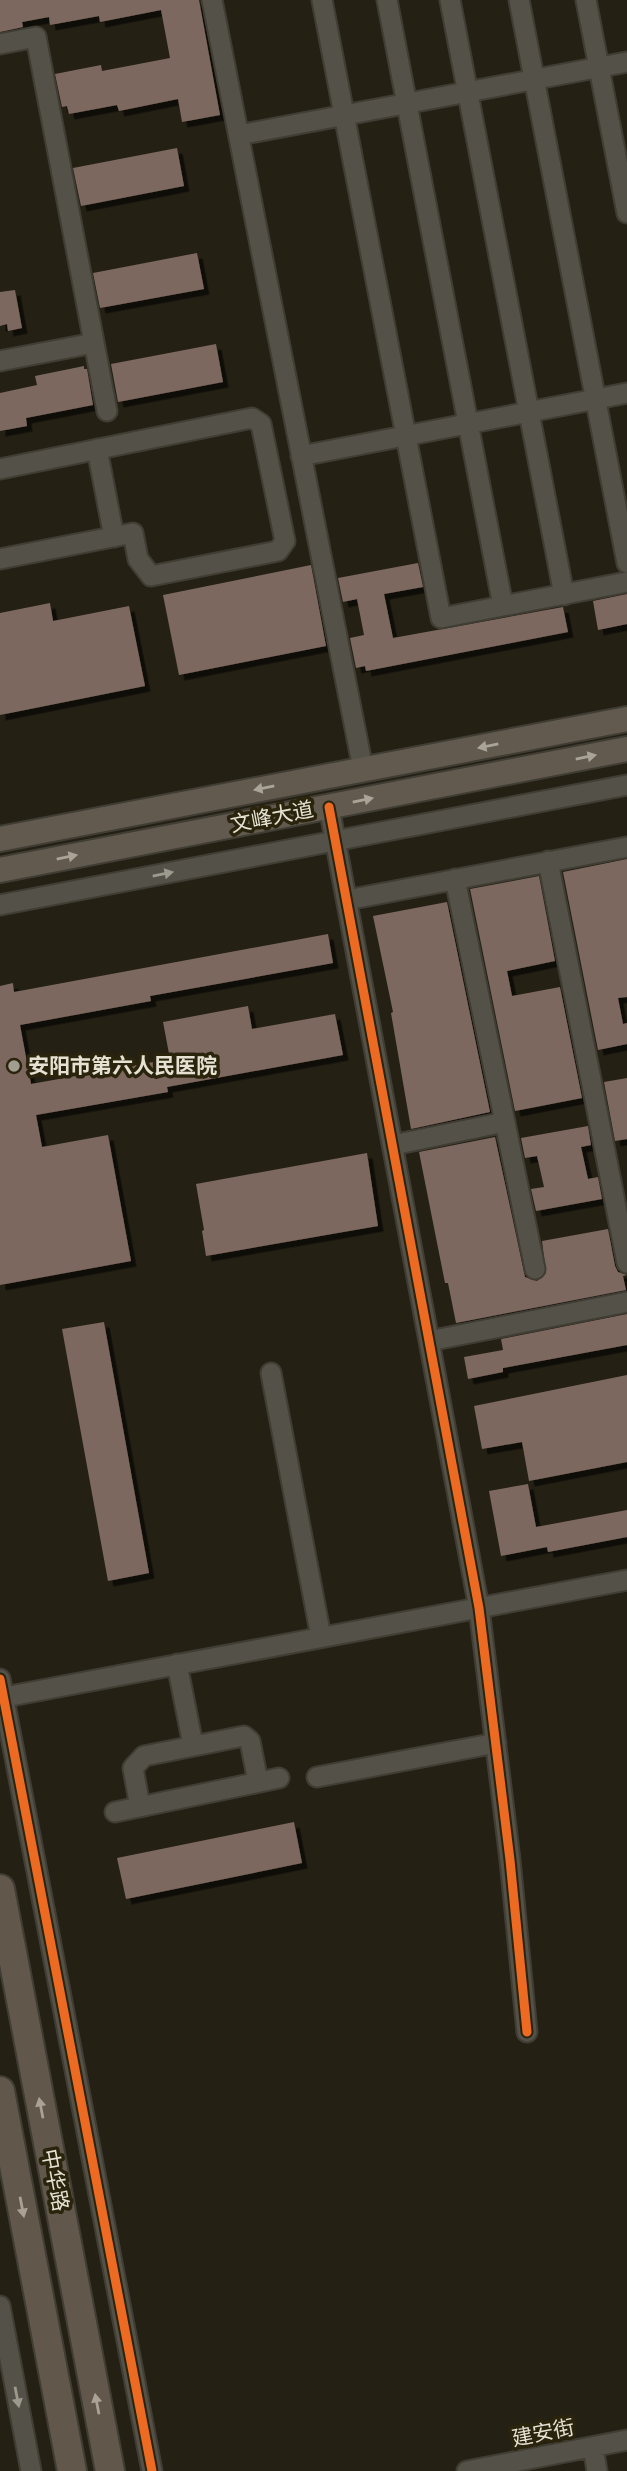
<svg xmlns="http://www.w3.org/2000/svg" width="627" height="2471" viewBox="0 0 627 2471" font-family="Helvetica,'Noto Sans SC',sans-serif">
  <defs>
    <filter id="shadow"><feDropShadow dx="5.5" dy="5.5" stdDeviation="0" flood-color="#0009"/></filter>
  </defs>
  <rect width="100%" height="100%" fill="#242014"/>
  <path fill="#7d685f" filter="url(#shadow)" d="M0,0H199L220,115L182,122L178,99L119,111L117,105L69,114L67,106L62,107L55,74L101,65L102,71L170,58L161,10L100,22L99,16L50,25L49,17L22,22L23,27L0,32Z
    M177,148L184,186L81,206L73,168Z
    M197,253L204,289L100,308L93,273Z
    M15,290L22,328L8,331L7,324L0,326V292Z
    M216,344L223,382L118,402L111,364Z
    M84,366V369H87L93,405L26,418L27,426L0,431V393L37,385L35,376Z
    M418,563L423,587L384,594L393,638L563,607L568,632L366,671L365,666L356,668L350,638L364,635L357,599L343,602L338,578Z
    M311,565L326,646L179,675L163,595Z
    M627,594V624L598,630L593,601Z
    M50,603L53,621L129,606L145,686L0,715V613Z
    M627,859V997L618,998L623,1024L627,1023V1044L598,1050L563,872Z
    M539,876L555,961L507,971L512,996L560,987L582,1098L515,1111L470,889Z
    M447,902L490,1112L411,1129L391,1013L393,1012L373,916Z
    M328,934L333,963L150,996L151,1001L20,1025L31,1084L170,1059L163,1022L248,1006L252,1029L335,1014L343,1055L167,1087L168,1092L36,1115L42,1147L108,1135L131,1261L0,1285V986L13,983L14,992Z
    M627,1078V1139L615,1141L604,1082Z
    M588,1126L591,1145L581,1147L588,1179L598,1177L602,1199L536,1211L531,1189L544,1187L537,1156L525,1158L521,1138Z
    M495,1137L525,1277L537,1281L546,1273L542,1241L608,1229L615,1266L618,1272L627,1275L623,1276L626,1290L456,1323L448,1283H445L419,1152Z
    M367,1153L378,1226L206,1256L202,1231L204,1230L196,1184Z
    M627,1314V1345L503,1368V1372L468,1379L464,1357L503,1350L501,1339Z
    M104,1322L149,1573L108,1581L62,1329Z
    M627,1375V1462L529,1481L522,1442L482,1449L474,1406Z
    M528,1484L536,1527L627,1510V1537L548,1552L547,1547L501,1556L489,1491Z
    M294,1822L302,1863L126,1899L117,1858Z"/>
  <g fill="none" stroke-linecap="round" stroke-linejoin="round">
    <g stroke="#403d34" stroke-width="23">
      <path id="minor" d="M212,0L363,769
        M322,0L441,618L627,582
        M387,0L503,606
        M450,0L564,595
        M519,0L627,563
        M586,0L627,213
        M0,44L36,37L107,411
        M239,135L627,62
        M0,361L94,343
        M97,449L114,537
        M301,456L627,393
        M0,469L252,418L261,424L285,541L278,551L151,576L138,559L133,533L0,559
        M329,807L479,1608L510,1860L527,2032
        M548,861L627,1263
        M455,879L535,1269
        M347,900L627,847
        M0,905L627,785
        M393,1145L505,1122
        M429,1341L627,1302
        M271,1373L321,1637
        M177,1664L193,1745
        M0,1679L152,2471
        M0,1698L627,1580
        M317,1777L496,1743
        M140,1807L133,1768L144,1756L244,1736L250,1741L258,1782
        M115,1812L279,1778
        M0,2306L31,2471
        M593,2447L597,2471
        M467,2471L627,2440"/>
    </g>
    <g stroke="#403d34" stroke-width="28">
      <path id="major" d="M0,839L627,719
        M0,870L627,749"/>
    </g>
    <g stroke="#403d34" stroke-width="32">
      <path id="highway" d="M0,1889L110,2471
        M0,2091L72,2471"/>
    </g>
    <use href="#minor" stroke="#545148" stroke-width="19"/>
    <use href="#major" stroke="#625a4e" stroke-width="24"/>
    <use href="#highway" stroke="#61574a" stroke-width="28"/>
    <g stroke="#2b240d" stroke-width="13">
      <path id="cycleway" d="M329,807L479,1608L510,1860L527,2032
        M0,1679L152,2471"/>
    </g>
    <use href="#cycleway" stroke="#ed6a23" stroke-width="9"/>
  </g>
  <defs><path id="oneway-solid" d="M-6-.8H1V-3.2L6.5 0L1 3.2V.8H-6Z" transform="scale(1.75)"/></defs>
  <g fill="#aaa497">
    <use href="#oneway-solid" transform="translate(488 746) rotate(169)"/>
    <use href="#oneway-solid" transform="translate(586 757) rotate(-11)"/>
    <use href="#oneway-solid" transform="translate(264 788) rotate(169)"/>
    <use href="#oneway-solid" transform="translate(363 800) rotate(-11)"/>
    <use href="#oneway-solid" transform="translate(67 857) rotate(-11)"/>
  </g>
  <g fill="#9c998e">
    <use href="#oneway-solid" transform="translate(163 874) rotate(-11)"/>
    <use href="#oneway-solid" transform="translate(17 2397) rotate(79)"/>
  </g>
  <g fill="#aaa395">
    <use href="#oneway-solid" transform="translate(41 2108) rotate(-101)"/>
    <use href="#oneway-solid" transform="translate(22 2207) rotate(79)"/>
    <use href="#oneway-solid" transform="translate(97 2404) rotate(-101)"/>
  </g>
  <circle fill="#a19d90" stroke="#2b240d" stroke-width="2.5" cx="14" cy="1066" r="7"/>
  <g text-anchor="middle" stroke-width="7" stroke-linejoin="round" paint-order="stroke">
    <g font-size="21" fill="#e5e1d3" stroke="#2b240d">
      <text transform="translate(272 817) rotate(-11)" y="7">文峰大道</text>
      <text transform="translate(55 2180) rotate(79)" y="7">中华路</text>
      <text transform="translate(543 2433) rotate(-11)" y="7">建安街</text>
    </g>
    <g font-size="21" font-weight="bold" fill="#e5e1d3" stroke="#2b240d" text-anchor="start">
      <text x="28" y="1073">安阳市第六人民医院</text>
    </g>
  </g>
</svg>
